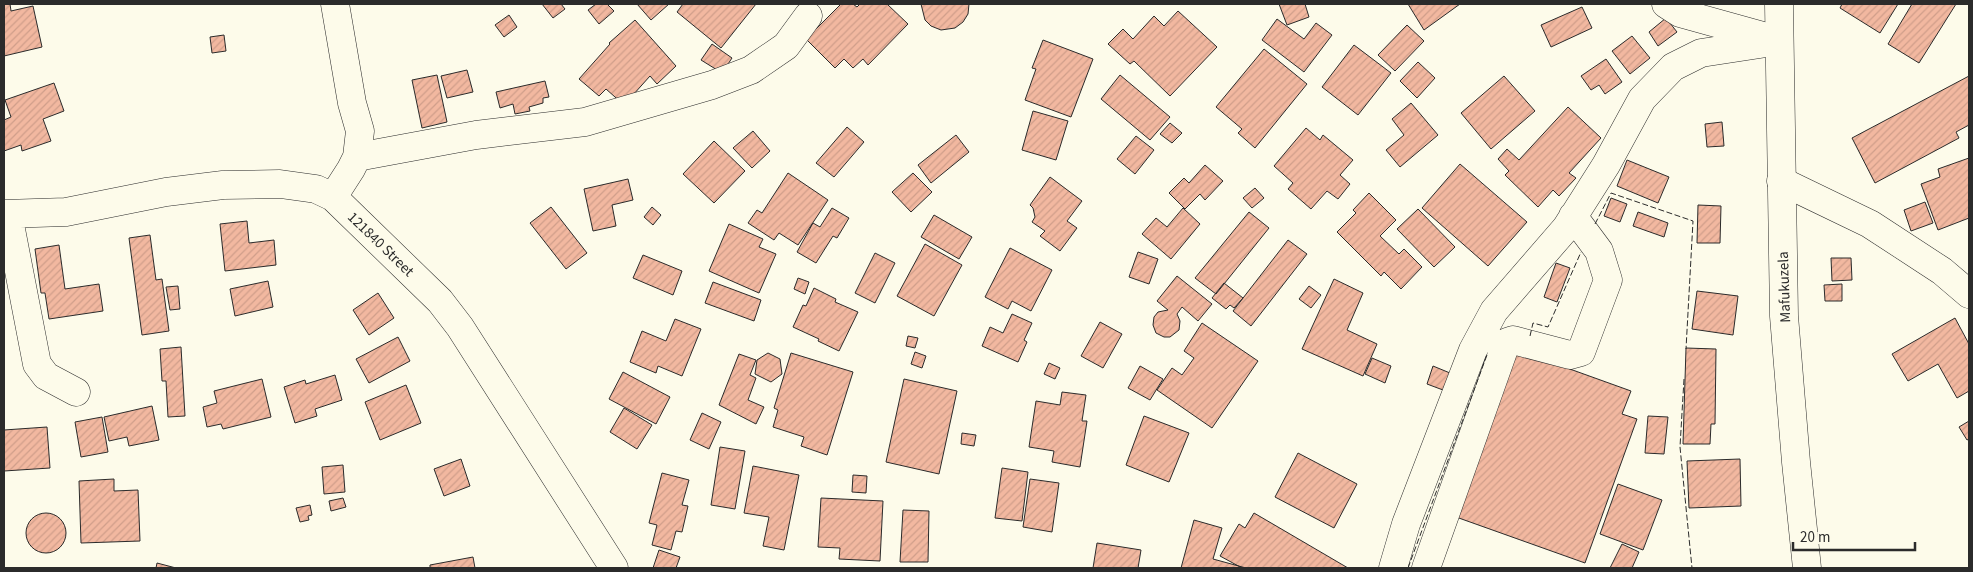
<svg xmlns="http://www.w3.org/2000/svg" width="1973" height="572" viewBox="0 0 1973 572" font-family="'Source Sans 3',sans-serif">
  <defs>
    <pattern id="building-hatch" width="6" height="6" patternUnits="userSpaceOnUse" patternTransform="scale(1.25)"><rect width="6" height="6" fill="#f2b8a0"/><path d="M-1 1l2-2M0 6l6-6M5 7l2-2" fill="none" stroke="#d09e8a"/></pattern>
  </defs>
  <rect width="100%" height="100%" fill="#fdfbea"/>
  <path fill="url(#building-hatch)" stroke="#2b2b2b" d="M4,4H10L11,11L33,6L42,47L4,56Z
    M542,4H561L565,9L553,18Z
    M596,4H607L614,11L599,24L588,10Z
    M637,4H669L651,20Z
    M683,4H682H756L721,48L677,12Z
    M841,4H853L857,7L860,4H887L908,24L868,65L863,59L853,68L844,59L835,68L806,39Z
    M921,4H969L968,14L963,22L955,28L941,30L931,26L925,20Z
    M1279,4H1305L1309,17L1287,25Z
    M1408,4H1460L1424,30Z
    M1842,4H1898L1880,33L1840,8Z
    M1912,4H1956L1919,63L1888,44Z
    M1582,7L1592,28L1551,47L1541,25Z
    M1178,11L1217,47L1170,96L1134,61L1130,64L1108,44L1123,29L1133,39L1154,16L1164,26Z
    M509,15L517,27L504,37L495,25Z
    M1666,18L1677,32L1658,46L1649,32Z
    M1277,19L1304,39L1316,23L1332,35L1304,72L1262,40Z
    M635,20L676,66L657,84L650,76L624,105L606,89L599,96L579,79L610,44L609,43Z
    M1407,25L1424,41L1395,71L1378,55Z
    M224,35L226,51L212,53L210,37Z
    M1632,36L1650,58L1630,74L1612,51Z
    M1043,40L1093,59L1071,117L1025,100L1036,69L1032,68Z
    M712,44L732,58L722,73L701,60Z
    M1354,45L1391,73L1358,115L1322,87Z
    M1264,49L1307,84L1255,148L1238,133L1242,129L1216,107Z
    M1606,59L1622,82L1605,94L1599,85L1591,90L1581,76Z
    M1418,62L1435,78L1417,98L1400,81Z
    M467,70L473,92L447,98L441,76Z
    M437,75L447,122L422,128L412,80Z
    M1120,75L1170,117L1150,140L1101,99Z
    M1504,76L1535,111L1491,149L1461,113Z
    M1969,76V125L1956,132L1959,138L1875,183L1852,138Z
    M545,81L549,97L543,98V103L529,107L530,111L515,114L513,104L500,108L496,92Z
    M54,83L64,111L43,119L51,141L22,151L21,145L4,151V120L11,117L5,100Z
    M1411,103L1438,135L1400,167L1386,150L1404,135L1392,119Z
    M1568,107L1601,138L1569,173L1576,178L1559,196L1553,190L1538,207L1505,175L1509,171L1498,159L1507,149L1519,160Z
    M1033,111L1068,121L1056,160L1022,150Z
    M1722,122L1724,146L1707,147L1705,124Z
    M1170,123L1182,133L1172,143L1160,134Z
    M847,127L864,142L834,177L816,163Z
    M1306,128L1320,140L1323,135L1353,160L1340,175L1350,184L1338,199L1327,191L1311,209L1288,189L1293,183L1274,166Z
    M753,131L770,151L752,168L733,148Z
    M956,135L969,152L931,183L918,165Z
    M1136,136L1154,150L1135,174L1117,159Z
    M714,141L745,171L714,203L683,174Z
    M1969,158V218L1938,230L1921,184L1940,177L1938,169Z
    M1627,160L1669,177L1658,203L1617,186Z
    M1460,164L1527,222L1488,266L1422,208Z
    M1205,165L1223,181L1205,200L1200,194L1185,209L1169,193L1184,178L1189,183Z
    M788,173L828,200L798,245L779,233L774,240L748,223L757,210L762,213Z
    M913,173L932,192L911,212L892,192Z
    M1050,177L1082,201L1067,221L1077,228L1060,251L1040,236L1045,231L1032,222L1035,217L1033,208L1030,205Z
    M628,179L633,200L612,205L616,226L593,231L584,189Z
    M1255,188L1264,198L1252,208L1243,198Z
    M1369,193L1396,220L1380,236L1399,254L1404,249L1422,267L1401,289L1384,272L1381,276L1337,232L1356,213L1353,210Z
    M1611,198L1627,204L1620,222L1604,216Z
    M1925,202L1933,223L1911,231L1904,210Z
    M1698,205L1721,206L1720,243H1697Z
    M551,207L587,253L566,269L530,223Z
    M652,207L661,215L653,225L644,217Z
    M832,208L849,218L837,238L833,236L816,263L797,252L813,223L820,227Z
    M1183,208L1200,224L1171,259L1142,234L1156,218L1167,227Z
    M1418,209L1455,247L1434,267L1397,229Z
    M1249,212L1269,228L1216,294L1195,278Z
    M1638,212L1668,223L1664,237L1633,226Z
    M934,215L972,237L959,259L921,237Z
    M247,221L249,243L274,240L276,265L225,271L220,224Z
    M729,224L763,239L759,247L776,254L759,293L709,271Z
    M150,235L156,280L162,279L169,331L142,335L129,238Z
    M1288,240L1307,254L1251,326L1233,311Z
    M925,244L962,265L934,316L897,296Z
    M59,245L65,289L99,284L103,311L49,319L45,293H41L35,249Z
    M1010,248L1052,270L1031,311L1012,301L1008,309L985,297Z
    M1138,252L1158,259L1149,284L1129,277Z
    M875,253L895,263L875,303L855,293Z
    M643,255L682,271L673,295L633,278Z
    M1831,258H1851L1852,280L1832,281Z
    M1556,263L1570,268L1557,302L1544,297Z
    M1177,276L1212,304L1198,321L1182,307L1177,314L1180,321L1179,330L1170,337H1164L1156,333L1153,325L1154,317L1158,312L1168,310L1157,301Z
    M798,278L809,282L805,294L794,289Z
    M1334,279L1363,293L1347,330L1377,344L1363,376L1302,349Z
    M268,281L273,307L235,316L230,289Z
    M713,282L761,300L754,321L705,303Z
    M1224,283L1243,298L1234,308L1230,305L1226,309L1212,298Z
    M1842,284V301H1825L1824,285Z
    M178,286L180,309L170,310L166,287Z
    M1309,286L1321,295L1311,308L1299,299Z
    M814,288L836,299L835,302L858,312L839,351L818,341L819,339L793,327L803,305L806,306Z
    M1697,291L1738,296L1733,335L1692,329Z
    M378,293L394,318L369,335L353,310Z
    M1012,314L1032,323L1024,340L1027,342L1018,362L982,346L990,327L1003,333Z
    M1955,318L1969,344V391L1957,398L1938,364L1908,381L1892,354Z
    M675,319L701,329L682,376L658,366L656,373L630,362L642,331L666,341Z
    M1100,322L1122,334L1103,368L1081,356Z
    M1202,323L1258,361L1212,428L1157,390L1172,368L1182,375L1194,358L1184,351Z
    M908,336L918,338L915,348L906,346Z
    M398,337L410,361L369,383L356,359Z
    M181,347L185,416L168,417L166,381H162L160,349Z
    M1686,348L1716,349L1715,424H1711L1710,444H1683Z
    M1517,350L1631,391L1622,414L1637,419L1585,563L1456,517Z
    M915,352L926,356L922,368L911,364Z
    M768,353L780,359L782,374L771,382L755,374L757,360Z
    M791,353L853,372L827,455L801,446L804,437L773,427L778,410L774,408Z
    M739,354L756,360L750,375L756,378L748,400L764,407L756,424L719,405Z
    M1372,358L1391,366L1385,383L1365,374Z
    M1049,363L1060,368L1055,379L1044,374Z
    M1140,366L1163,379L1150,400L1128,388Z
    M1433,366L1450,373L1443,390L1427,384Z
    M623,372L670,397L656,424L609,399Z
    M335,375L342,400L315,409L317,416L295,423L284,387L305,380L306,384Z
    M262,379L271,417L223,429L221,424L207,427L203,407L217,403L214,391Z
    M904,379L957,391L939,474L886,462Z
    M406,385L421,423L380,440L365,402Z
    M1062,392L1086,395L1082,421H1087L1080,467L1052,462L1054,451L1029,447L1036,401L1060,405Z
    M152,406L159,440L129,446L127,437L109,441L104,417Z
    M624,408L652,425L637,449L610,432Z
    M702,413L721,422L709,449L690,440Z
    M1144,416L1189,433L1169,482L1126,465Z
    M1648,416L1668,417L1664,454L1645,453Z
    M102,417L108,452L81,457L75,422Z
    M1969,421V439L1967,440L1959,427Z
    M47,427L50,468L4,471V430Z
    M962,433L976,435L974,446L961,444Z
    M720,447L745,451L735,509L711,505Z
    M1298,453L1357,484L1334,528L1275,497Z
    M461,459L470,486L444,496L434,469Z
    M1740,459L1741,506L1689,508L1687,461Z
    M343,465L345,492L324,494L322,467Z
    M753,466L799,475L784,550L763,546L769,517L744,513Z
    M1002,468L1028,472L1022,521L995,518Z
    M662,473L689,480L682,505L688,506L682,532L676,531L671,550L652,545L657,525L649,523Z
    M853,475L867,476L866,493L852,492Z
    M114,479V491L138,490L140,541L81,543L79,481Z
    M1030,479L1059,483L1052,532L1023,527Z
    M1618,484L1662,500L1643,550L1600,534Z
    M343,498L346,507L331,511L329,501Z
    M821,498L883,501L880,561L839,559L840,548L818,547Z
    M310,505L312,515L308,516L309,520L300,522L296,508Z
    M903,510L929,511L928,562H900Z
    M26 533a20 20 0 1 1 40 0a20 20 0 1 1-40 0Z
    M1254,513L1348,568H1242L1220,556L1239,524L1245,528Z
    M1194,520L1222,528L1213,559L1246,568H1181Z
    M1097,543L1141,550L1138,568H1093Z
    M1622,544L1639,552L1632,568H1610Z
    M659,550L680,557L676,568H653Z
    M473,557L475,568H430V565Z
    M157,563L176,568H156Z"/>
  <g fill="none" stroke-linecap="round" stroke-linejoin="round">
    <g stroke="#2b2b2b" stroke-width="29">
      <path id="minor" d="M335,4L352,103L360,131L357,157
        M1666,4L1680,13L1770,38
        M1781,181L1870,224L1942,271L1969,294
        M333,197L351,169L357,157L476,135L585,122L712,85L751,70L786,46L808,16
        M4,214L66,212L166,192L223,185L280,184L316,189L333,197L440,301L460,327L614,568
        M8,214L37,364L46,376L76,392
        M1393,568L1406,524L1473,350L1494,311L1566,228L1606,165L1642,99L1673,67L1701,53L1779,41
        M1426,568L1505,346L1507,342L1513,340L1570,355L1581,352L1608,280L1599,251L1573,216"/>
    </g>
    <g stroke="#2b2b2b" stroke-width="29">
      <path id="major" d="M1779,4L1784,316L1796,462L1807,568"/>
    </g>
    <use href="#minor" stroke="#fdfbea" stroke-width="28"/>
    <use href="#major" stroke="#fdfbea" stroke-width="28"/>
    <path stroke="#2b2b2b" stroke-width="1" stroke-dasharray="6 2.5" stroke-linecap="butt" d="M1595,224L1611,193L1693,221L1686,349
      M1530,336L1533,323L1548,327L1581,252
      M1684,379L1680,447L1692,568
      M1408,568L1487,355"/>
  </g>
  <g text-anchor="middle" stroke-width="4" stroke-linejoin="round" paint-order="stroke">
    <g font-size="15" fill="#2b2b2b" stroke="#fdfbea">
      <text transform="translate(381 244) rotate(44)" y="5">121840 Street</text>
      <text transform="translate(1784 287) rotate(-92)" y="5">Mafukuzela</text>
    </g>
  </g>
  <rect width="1973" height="572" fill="none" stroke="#2b2b2b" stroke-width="10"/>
  <path d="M1793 542v8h122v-8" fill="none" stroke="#2b2b2b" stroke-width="2.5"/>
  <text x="1800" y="542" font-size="15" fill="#2b2b2b" stroke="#fdfbea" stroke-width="4" paint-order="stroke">20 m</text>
</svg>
